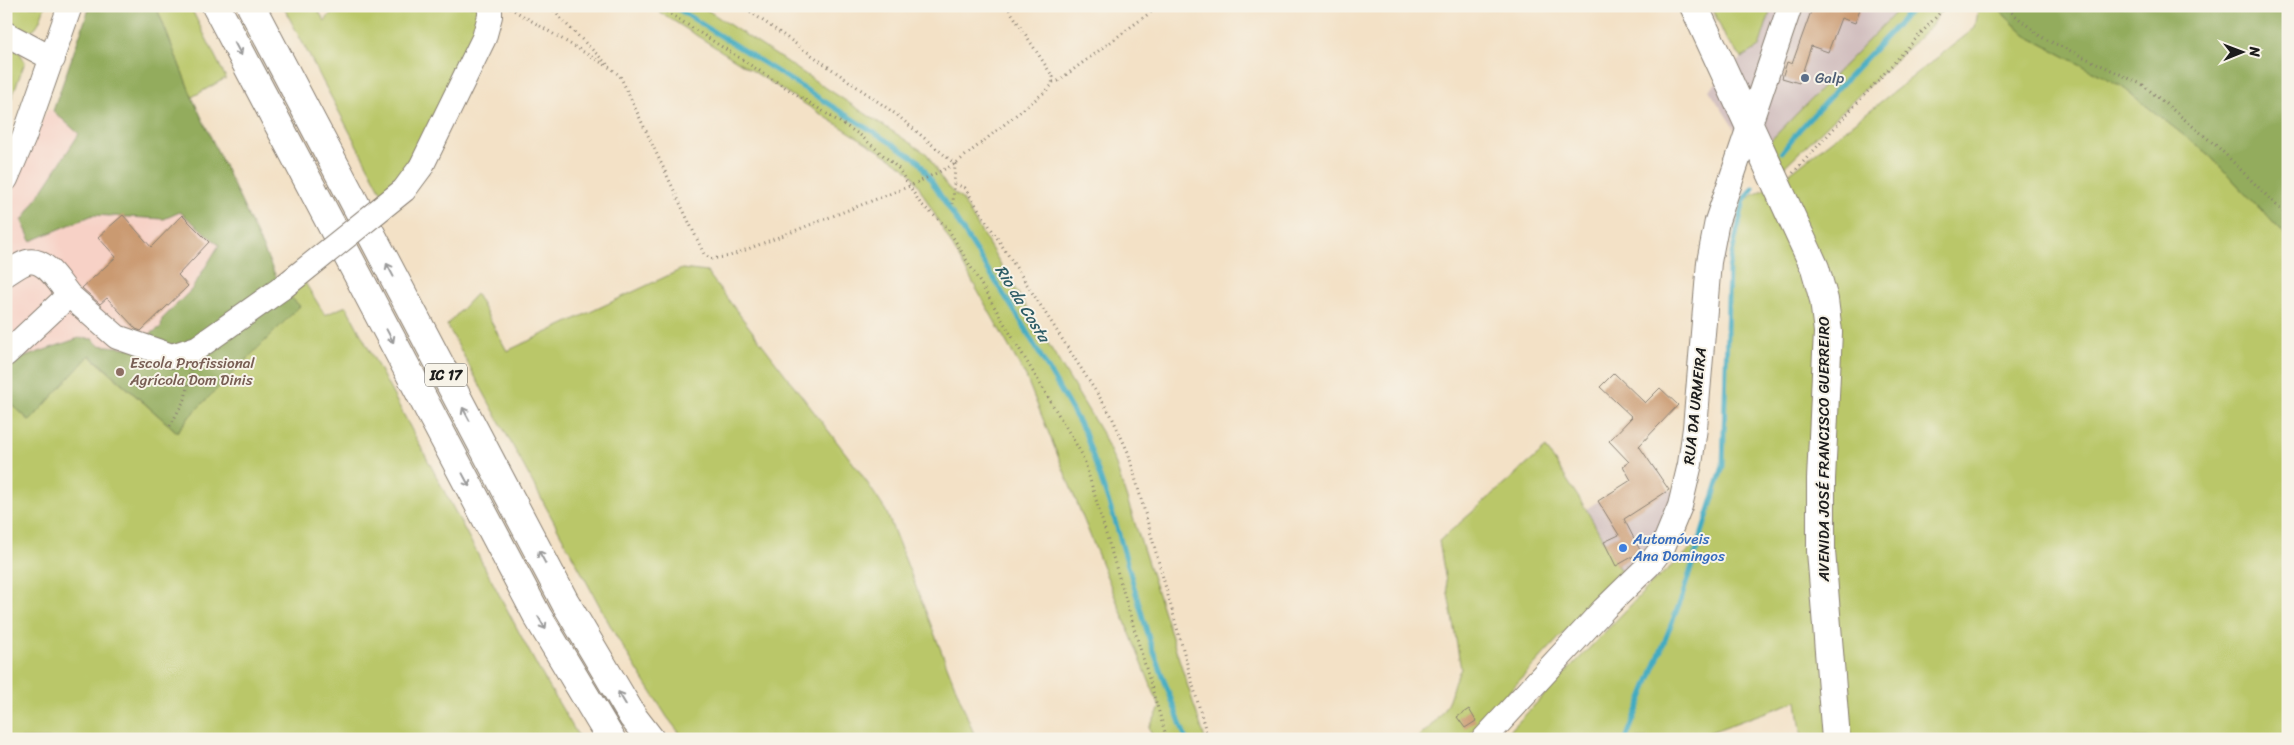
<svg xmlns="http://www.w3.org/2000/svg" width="2294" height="745" viewBox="0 0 2294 745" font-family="Sriracha,sans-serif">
  <rect width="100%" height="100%" fill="#f7f3e8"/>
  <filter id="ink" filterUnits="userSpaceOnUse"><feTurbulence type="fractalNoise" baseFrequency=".02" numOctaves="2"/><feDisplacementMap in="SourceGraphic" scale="10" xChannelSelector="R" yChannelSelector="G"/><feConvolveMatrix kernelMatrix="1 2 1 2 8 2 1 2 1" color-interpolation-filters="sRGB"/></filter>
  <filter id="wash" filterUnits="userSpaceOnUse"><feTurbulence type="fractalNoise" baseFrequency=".0096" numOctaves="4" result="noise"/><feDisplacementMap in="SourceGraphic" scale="20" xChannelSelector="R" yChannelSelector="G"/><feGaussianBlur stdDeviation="1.12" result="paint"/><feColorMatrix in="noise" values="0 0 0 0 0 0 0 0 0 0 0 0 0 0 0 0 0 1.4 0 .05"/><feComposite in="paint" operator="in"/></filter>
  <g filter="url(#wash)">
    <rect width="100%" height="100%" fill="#f3e1c6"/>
    <path fill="#f7d1c6" d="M48,108L180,212L219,245L190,416L6,620V200Z"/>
    <path fill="#d2bfbf" d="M1772,6H1902L1755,160L1709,90L1742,58L1759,47Z
      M1634,459L1642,472L1654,465L1669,490L1674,491L1667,513L1651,543L1625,578L1616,566L1586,509L1631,480L1623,466Z"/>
    <path fill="#bac769" stroke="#6b7242" d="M6,6H45C36,34 33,35 6,24Z
      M156,6H190L226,78L192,97Z
      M283,6H315L325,21L336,6H480L479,26L415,163L383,195Z
      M650,6H701L927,154C937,171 944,188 961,198L1103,435L1115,462L1205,739H1154L1149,728L1160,708L1026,377L913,176L903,166Z
      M1711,6H1772L1759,47L1742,58L1727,41Z
      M1902,6H1943L1931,26L1784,167L1770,141Z
      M1979,6H1995L2025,35L2121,86L2209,155L2288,238V739H1802L1797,701L1691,739H1502L1652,583L1699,542L1723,466L1729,268L1744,200L1777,183L1975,28Z
      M6,45L20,53L25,62L6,113Z
      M682,269L707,272L860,472L886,511L976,739H684L667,717L616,636L447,325L476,294L507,351Z
      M304,281L325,315L346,306L537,666L580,739H6V399L30,421L89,355L177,432L190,416L300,306L287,295Z
      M1546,448L1586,509L1621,572L1607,590L1559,638L1465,739H1416C1429,729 1443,715 1449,699C1454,686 1452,683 1461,669L1439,541Z"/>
    <path fill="#93ac5d" stroke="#58643c" d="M90,6H156L192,97L270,263C277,281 285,293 300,306L190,416L177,432L90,355L30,421L6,399V370L16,360L79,338L93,339L98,345L128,348L161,327L162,319L192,289L219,245L180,212L164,219L93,215L31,241L22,221L79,134L53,111Z
      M1995,6H2288V238L2209,155L2121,86L2025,35Z"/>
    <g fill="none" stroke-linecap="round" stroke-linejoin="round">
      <path stroke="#42abc1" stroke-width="5" d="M673,6L918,160L1020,320L1085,433L1116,524L1150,642L1186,739
        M1782,152L1800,129L1915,6
        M1626,739L1682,597L1723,466L1729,268L1744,200L1753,188"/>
    </g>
    <g id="blocks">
      <path fill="#ca9a71" d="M1813,6H1861L1855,23L1841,18L1828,52L1811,46L1799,83L1782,78L1787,62L1792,64Z
        M123,215L151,247L182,215L209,242L178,275L188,286L141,331L136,329L107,298L100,304L82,288L116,257L98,237Z
        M1614,373L1645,403L1660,388L1678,405L1639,446L1669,490L1624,519L1641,552L1616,566L1604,542L1619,535L1598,501L1631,480L1623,466L1629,462L1609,441L1632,417L1600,387Z
        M1469,709L1476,721L1465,728L1457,717Z"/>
    </g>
  </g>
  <g filter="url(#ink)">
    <use href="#blocks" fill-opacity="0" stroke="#887e71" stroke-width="1"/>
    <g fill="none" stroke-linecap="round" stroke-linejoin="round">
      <g stroke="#887e71" stroke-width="26">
        <path id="minor" d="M6,34L53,59
          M421,167L484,38L490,16V6
          M6,179L24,137L70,6
          M6,274C13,270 20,264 27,262C45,257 59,283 69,295
          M6,354L69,295L117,337L172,356L197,348L282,288
          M1484,739L1604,609L1648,566L1663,547L1680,506L1690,464L1695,428L1709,262L1717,221L1790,6"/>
      </g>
      <g stroke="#887e71" stroke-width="30">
        <path id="major" d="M1694,6L1815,268L1824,300L1828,332L1821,479V551L1836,739"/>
      </g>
      <g stroke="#887e71" stroke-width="30">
        <path id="highway" d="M216,6L538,617L611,739
          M251,6L565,602L633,717L650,739"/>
      </g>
      <path stroke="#887e71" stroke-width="3" stroke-dasharray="1 4" stroke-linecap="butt" d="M551,6L562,20L610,67
        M658,6L860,135L898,168L920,203L947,227L1083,456L1167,739
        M742,6L897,115L955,164L953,204
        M2004,6L2041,37L2143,85L2219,148L2288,217
        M510,8L612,69L620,76L704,254L711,259L730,256L910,186L955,164L1046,91L1052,85L1053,77L1007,6
        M1053,82L1058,81L1159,6
        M1793,173L1946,6
        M955,184L965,188L1111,415L1128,452L1208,739
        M170,426L185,399L191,369"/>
      <use href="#minor" stroke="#fff" stroke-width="24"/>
      <use href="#major" stroke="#fff" stroke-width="28"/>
      <use href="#highway" stroke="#fff" stroke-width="28"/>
      <g stroke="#887e71" stroke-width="26" stroke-linecap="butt">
        <path id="minor-bridge" d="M282,288L404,190L421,167"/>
      </g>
      <use href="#minor-bridge" stroke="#fff" stroke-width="24"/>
    </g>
    <defs><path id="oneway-shaft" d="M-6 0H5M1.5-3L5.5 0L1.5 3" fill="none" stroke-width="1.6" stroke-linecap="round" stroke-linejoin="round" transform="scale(1.25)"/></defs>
    <g stroke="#999">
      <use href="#oneway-shaft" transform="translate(238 49) rotate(62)"/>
      <use href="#oneway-shaft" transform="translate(390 270) rotate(-118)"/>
      <use href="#oneway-shaft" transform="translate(390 336) rotate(62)"/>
      <use href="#oneway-shaft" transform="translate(466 414) rotate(-118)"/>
      <use href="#oneway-shaft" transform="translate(466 480) rotate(62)"/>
      <use href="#oneway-shaft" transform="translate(542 557) rotate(-118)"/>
      <use href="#oneway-shaft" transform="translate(542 623) rotate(60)"/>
      <use href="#oneway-shaft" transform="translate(622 698) rotate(-121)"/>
    </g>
  </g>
  <circle fill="#5c6f8a" stroke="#f7f3e8" stroke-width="2" cx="1805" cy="78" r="5"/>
  <circle fill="#8d6e63" stroke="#f7f3e8" stroke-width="2" cx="120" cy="372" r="5"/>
  <circle fill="#3f7fe0" stroke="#f7f3e8" stroke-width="2" cx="1623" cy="548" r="5"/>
  <g text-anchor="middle" stroke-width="4" stroke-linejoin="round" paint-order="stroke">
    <rect fill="#f7f3e8" stroke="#5e5c59" stroke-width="1" x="425" y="363.5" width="42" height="23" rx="4"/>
    <g font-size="14" font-weight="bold" fill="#1c1c1c">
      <text x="446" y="380">IC 17</text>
    </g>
    <g font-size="15" fill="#4e5e75" stroke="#f7f3e8" text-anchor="start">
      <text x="1815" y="83">Galp</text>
    </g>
    <g font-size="15" fill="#785e54" stroke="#f7f3e8" text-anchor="start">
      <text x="130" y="368">Escola Profissional<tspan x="130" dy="17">Agrícola Dom Dinis</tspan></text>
    </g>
    <g font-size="15" fill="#1c1c1c" stroke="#f7f3e8">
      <text transform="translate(1695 406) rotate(-84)" y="5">RUA DA URMEIRA</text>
      <text transform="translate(1824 449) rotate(-90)" y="5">AVENIDA JOSÉ FRANCISCO GUERREIRO</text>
    </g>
    <g font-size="15" fill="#366cbe" stroke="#f7f3e8" text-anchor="start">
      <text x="1633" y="544">Automóveis<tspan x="1633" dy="17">Ana Domingos</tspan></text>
    </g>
    <g font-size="16" font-style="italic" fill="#2d5c66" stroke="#f7f3e8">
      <text transform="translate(1023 303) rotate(58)" y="6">Rio da Costa</text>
    </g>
  </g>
  <rect width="2294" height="745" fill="none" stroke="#f7f3e8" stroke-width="25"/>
  <g transform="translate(2242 52) rotate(89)" stroke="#f7f3e8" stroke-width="4" paint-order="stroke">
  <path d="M0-4L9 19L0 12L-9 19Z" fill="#1c1c1c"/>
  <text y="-8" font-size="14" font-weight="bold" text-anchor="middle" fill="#1c1c1c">N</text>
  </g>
</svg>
